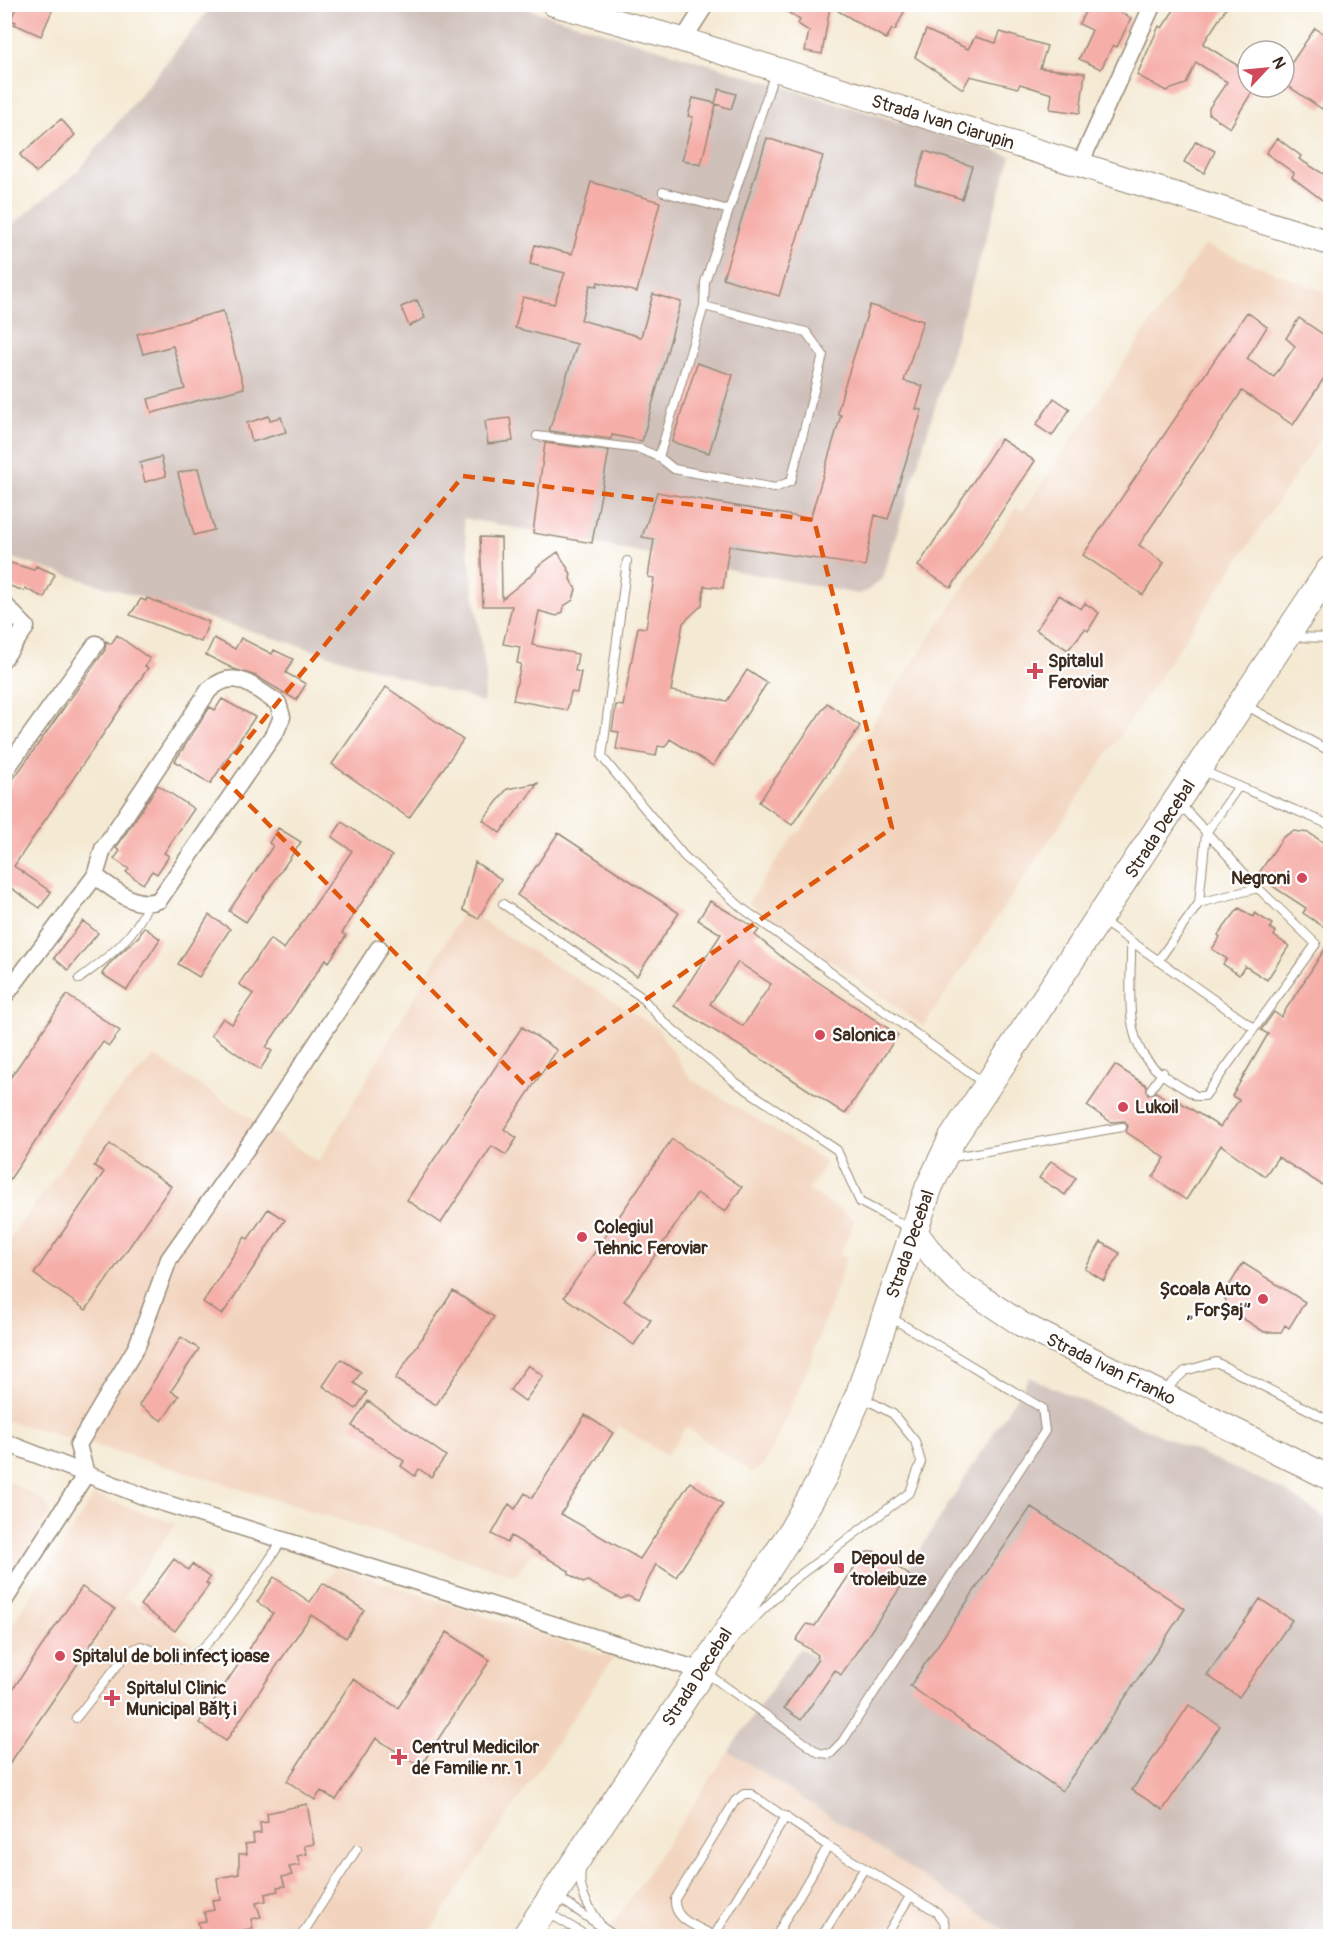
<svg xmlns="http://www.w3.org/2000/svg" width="1335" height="1941" viewBox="0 0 1335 1941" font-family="Pangolin,sans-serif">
  <rect width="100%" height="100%" fill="#fff"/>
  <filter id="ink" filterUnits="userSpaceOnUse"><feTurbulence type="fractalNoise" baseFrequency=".0167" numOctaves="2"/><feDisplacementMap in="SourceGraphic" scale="12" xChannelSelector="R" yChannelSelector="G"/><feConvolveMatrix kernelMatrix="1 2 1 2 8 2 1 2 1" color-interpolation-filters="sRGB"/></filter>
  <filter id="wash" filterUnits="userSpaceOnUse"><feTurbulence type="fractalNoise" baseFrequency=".008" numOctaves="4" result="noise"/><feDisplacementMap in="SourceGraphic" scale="24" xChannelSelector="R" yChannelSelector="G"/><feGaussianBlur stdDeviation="1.35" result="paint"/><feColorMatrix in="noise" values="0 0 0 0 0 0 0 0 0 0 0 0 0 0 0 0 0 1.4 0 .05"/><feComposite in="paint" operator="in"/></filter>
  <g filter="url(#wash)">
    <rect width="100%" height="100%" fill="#f4e9d2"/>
    <path fill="#f2d4be" d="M1204,245L1330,294V424L924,1026L748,903L794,835L801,831L1017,507L1023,511Z
      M464,910L656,1027L691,1079L826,1162L809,1190L855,1220L840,1254L846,1258L811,1362L764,1465L752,1473L686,1427L666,1456L619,1425L534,1555L531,1554L516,1575L183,1471L5,1420V1246L104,1108L155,1056L319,1162Z
      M5,1479L42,1500L49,1508L50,1515L5,1586Z
      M94,1495L176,1524L124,1597L235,1674L306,1612L335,1567L613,1658L427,1936H5L4,1638Z
      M729,1751L1014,1936H605Z"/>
    <path fill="#cfc0ba" d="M213,5H515L1011,156L883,578L867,591L858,594L463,518L486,675L483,702L5,556V231L79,170Z
      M1029,1377L1283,1490L1330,1521V1936H1014L729,1751L800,1648L840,1676Z"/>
    <g id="blocks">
      <path fill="#f6aea8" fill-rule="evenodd" d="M17,4H55L41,36L14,24L16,22L11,20Z
        M775,4H908L895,30L892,29L886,39L830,6L822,54L805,51L809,31L798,24L800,20Z
        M1098,4H1106L1131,18L1117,47L1113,45L1101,69L1079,59L1092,30L1079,24L1087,8L1094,12Z
        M1178,4H1229L1203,44L1248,72V87H1255L1230,128L1209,114V108L1227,82L1196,62L1186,84L1166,91L1137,75L1159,26L1162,28Z
        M1315,28L1330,38V96L1322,109L1284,83V74Z
        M926,30L968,49L975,37L996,43L1000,32L1047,46L1040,68L1085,73L1080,113L1050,109L1052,94L1020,84L1018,88L970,76L963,89L915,57Z
        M719,89L736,94L731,109L716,104L701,165L682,160L693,117L688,116L693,98L715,103Z
        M61,119L75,135L36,173L20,155Z
        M767,138L823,156L779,296L723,278Z
        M1277,138L1301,156L1299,159L1330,178V192L1325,202L1292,177L1294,173L1266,153Z
        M1196,141L1215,151L1204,173L1184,162Z
        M925,151L972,166L962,199L915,184Z
        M591,182L660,202L637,292L598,282L597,286L590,285L581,320L641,337L653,294L681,302L642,441L612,435L611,439L549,431L577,344L515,328L523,297L554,304L565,273L530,264L535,245L572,254Z
        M417,300L425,318L409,326L401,307Z
        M870,305L923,321L904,381L923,386L916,409L922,410L888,519L875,515L865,566L729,546L723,588L704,586L702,605L683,623L671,691L727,701L747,670L767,683L713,766L670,739L665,747L658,746L656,756L616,749L619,732L612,731L616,705L623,706L638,627L646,628L654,578L648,577L654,539L642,537L657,492L810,519L841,415L838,414V410L843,391Z
        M223,311L244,388L152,413L148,399L185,389L173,346L143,354L137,334Z
        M1247,312L1267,327L1247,359L1274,377L1295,346L1286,338L1299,318L1330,339V369L1293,425L1242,391L1139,545L1164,563L1143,595L1083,555Z
        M697,363L733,375L709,453L672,442Z
        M1054,398L1070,409L1052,436L1036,425Z
        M269,416L270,420L281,417L286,432L252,442L247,423Z
        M510,418L513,441L488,444L485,421Z
        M1001,439L1035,461L951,588L918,566Z
        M545,443L609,451L592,543L533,533Z
        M161,457L166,476L145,482L140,463Z
        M198,468L214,530L194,535L178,473Z
        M480,537L501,538L502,599L536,571L537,567L558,552L571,574L570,579L576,589L573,600L564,606L563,612L557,616L539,611L532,645L578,654L575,671L581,672L577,693L571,692L567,710L513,700L521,664L517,663L520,647L503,644L512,606H483Z
        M4,561L34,570L36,566L55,574L44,598L25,588L24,591L4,584Z
        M1059,595L1081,609L1085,603L1099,613L1088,631L1085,629L1068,650L1036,630Z
        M147,598L209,622L201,642L130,615L141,599L146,601Z
        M117,635L150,659L145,666L148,668L14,866L51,892L40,908L4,883V792L105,650L106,641L111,644Z
        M214,638L235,649L241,638L272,654L274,650L293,659L286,673L306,684L296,700L256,676L234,669L206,655Z
        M386,687L463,740L409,818L332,764Z
        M222,699L255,717L210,784L175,761L210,707L215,710Z
        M827,703L860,726L792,825L759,802Z
        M538,783L500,833L483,820L507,789Z
        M158,785L194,809L164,853L169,856L157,874L152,871L143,884L126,872L129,869L114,859L120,851L116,848Z
        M342,822L392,856L342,933L346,936L329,962L326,959L266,1047L272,1051L260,1070L211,1035L223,1018L232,1024L253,994L239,984L270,939L284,949L352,851L332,837Z
        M278,828L301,842L246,922L229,911L273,846L269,843Z
        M1293,831L1309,833L1330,847V931L1303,913L1306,908L1257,876L1283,837Z
        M558,833L679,913L637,976L517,895Z
        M475,862L501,879L478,919L463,910Z
        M710,901L759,930L755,935L788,962L898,1035L845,1114L766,1062L674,1006L721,934L698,920ZM738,962L771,984L743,1026L710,1004Z
        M1239,908L1253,917L1255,913L1272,924L1270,928L1276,932L1274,936L1289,946L1267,980L1245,966L1239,975L1223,964L1227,959L1212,949L1220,937L1218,935Z
        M209,915L230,929L199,977L178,964Z
        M83,921L98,933L68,970L54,958Z
        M144,927L160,939L127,990L102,974L108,965L139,936Z
        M1330,941V1170L1322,1185L1278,1157L1265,1176L1221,1145L1186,1200L1153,1177L1165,1158L1126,1132L1128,1126L1125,1121L1111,1122L1087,1106L1115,1065L1146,1085L1148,1094L1156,1092L1172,1103L1175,1099L1220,1127L1239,1100L1232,1096L1268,1034L1261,1030L1274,1012L1281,1017Z
        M67,995L120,1031L109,1046L103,1042L4,1188V1087Z
        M522,1027L557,1050L504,1129L517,1138L506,1155L492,1146L441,1223L407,1200Z
        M672,1139L742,1187L725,1212L697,1193L624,1301L651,1320L634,1345L564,1297Z
        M110,1144L171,1186L86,1310L34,1274L104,1172L94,1166Z
        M1051,1161L1076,1178L1065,1195L1039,1178Z
        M268,1209L285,1220L222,1315L203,1302L245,1237L248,1239Z
        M1101,1242L1120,1253L1104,1281L1085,1269Z
        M1243,1263L1305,1302L1289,1328L1285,1325L1281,1332H1264L1228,1309L1224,1294Z
        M453,1291L494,1317L436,1405L395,1379Z
        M181,1337L199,1349L171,1391L179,1396L162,1421L139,1405Z
        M341,1359L361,1372L354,1383L367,1392L356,1409L323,1386Z
        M528,1365L543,1376L525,1401L510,1390Z
        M368,1401L446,1456L431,1477L419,1469L415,1476L401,1466L404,1461L352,1426Z
        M585,1415L613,1433L561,1514L640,1559L690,1482L723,1504L676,1577L656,1564L638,1601L628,1596L621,1599L588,1581L583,1583L569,1574V1571L511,1536L507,1543L492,1534L509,1504L515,1509L525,1493L532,1498Z
        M1031,1507L1185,1609L1062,1791L910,1686Z
        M874,1551L909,1575L841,1675L835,1670L801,1720L784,1708L818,1659L816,1657L818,1655L796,1640L807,1624L815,1626L864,1553Z
        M174,1559L188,1570L192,1564L210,1578L206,1583L209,1585L175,1631L140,1605Z
        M274,1577L310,1602L323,1583L364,1610L346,1638L311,1615L226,1741L199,1723L273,1613L257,1602Z
        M82,1587L115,1609L4,1772V1702Z
        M1260,1599L1292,1620L1239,1697L1207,1675Z
        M447,1632L490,1660L420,1767L376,1738L336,1800L321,1791L315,1800L287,1781L353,1679L398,1708Z
        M1189,1705L1220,1726L1163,1810L1132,1790Z
        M307,1804L314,1844L304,1846L307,1854L297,1856L300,1865L289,1867L292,1875L282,1877L285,1886L277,1887L278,1891L265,1894L266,1901L256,1903L261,1917L251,1919L253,1928L243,1930L245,1936H201L198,1922L206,1921L204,1912L214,1910L212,1900L220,1899L217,1878L239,1874V1854H247L245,1844L254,1843L253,1834L261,1833L260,1823L268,1822L267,1813Z"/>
    </g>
  </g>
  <g filter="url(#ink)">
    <use href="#blocks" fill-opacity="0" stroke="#988a78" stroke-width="1.5"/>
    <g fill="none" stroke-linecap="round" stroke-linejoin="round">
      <g stroke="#988a78" stroke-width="10">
        <path id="lane" d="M663,192L729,210
          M704,306L806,332L823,355L791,481L775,488L674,469L659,457Z
          M704,306L705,282L775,72
          M537,436L640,449L659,457
          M627,561L602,757L684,856L742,908L985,1084
          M1293,637L1330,638
          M1245,705L1324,748L1330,747
          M1203,771L1330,825
          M1199,903L1258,888
          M503,904L640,996L663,1021L735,1082L837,1150L860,1202L911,1229
          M1101,920L1254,1028
          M1131,942C1132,977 1123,1031 1147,1060C1158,1075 1181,1086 1196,1096H1205L1316,944L1258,888L1180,804
          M1158,961L1199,903L1206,833L1239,786
          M79,979C108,957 134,939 148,904
          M1151,1089L1163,1072
          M948,1158L1122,1127
          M1163,1392L1185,1371L1216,1362L1330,1421
          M741,1632L792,1581L910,1492L921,1462L915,1441L893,1414L862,1397
          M705,1672L819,1753L830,1754L842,1742L1045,1431L1042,1408L890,1317
          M76,1718L128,1652L141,1646C153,1650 172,1661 185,1659C211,1654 264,1566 282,1541
          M581,1870C577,1894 593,1912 605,1932
          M556,1896L615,1936
          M547,1912L587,1936
          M301,1936L357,1849
          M565,1936H574
          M714,1936L786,1816
          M715,1936C699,1927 673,1921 675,1899L735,1801L744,1794H751L828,1846
          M776,1936L828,1846L937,1912L944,1921L946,1933L944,1936
          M822,1936L864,1869
          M886,1936L909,1898"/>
      </g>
      <g stroke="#988a78" stroke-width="19">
        <path id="street" d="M683,40L706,4
          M1080,164L1153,4
          M4,604L26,627L4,658
          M4,772L96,644
          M4,997L95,876L103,849L209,690C235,666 252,687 278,703L282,717L276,731L159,900C136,910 114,889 95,876
          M4,1442L148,1498L702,1671
          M4,1601L86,1474L78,1445L137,1346L169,1259L260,1129L379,948"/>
      </g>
      <g stroke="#988a78" stroke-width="26">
        <path id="secondary" d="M554,4L683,40L1330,243
          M914,1230L934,1257L958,1282L1021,1324L1330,1478"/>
      </g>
      <g stroke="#988a78" stroke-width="29">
        <path id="primary" d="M526,1936L702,1671L791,1533L824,1475L859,1395L929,1187L952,1139L1330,570"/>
      </g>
      <use href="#lane" stroke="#fff" stroke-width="8"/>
      <use href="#street" stroke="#fff" stroke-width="16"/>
      <use href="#secondary" stroke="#fff" stroke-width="24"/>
      <use href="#primary" stroke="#fff" stroke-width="27"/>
    </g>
  </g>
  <path fill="none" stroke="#df570d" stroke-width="4.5" stroke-dasharray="12 8" stroke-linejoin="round" d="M463,476L814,520L892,828L524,1084L219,774Z"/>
  <g fill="#d1495b" stroke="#fff" stroke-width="2">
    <path d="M1032 662h6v6h6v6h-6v6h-6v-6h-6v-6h6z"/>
    <circle cx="1302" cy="878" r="6"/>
    <circle cx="820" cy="1035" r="6"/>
    <circle cx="1123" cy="1107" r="6"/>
    <circle cx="582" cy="1237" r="6"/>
    <circle cx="1263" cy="1299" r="6"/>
    <rect x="833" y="1562" width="12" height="12" rx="3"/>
    <circle cx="60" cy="1656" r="6"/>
    <path d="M109 1689h6v6h6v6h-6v6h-6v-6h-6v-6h6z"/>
    <path d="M396 1748h6v6h6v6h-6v6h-6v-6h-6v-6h6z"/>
  </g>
  <g text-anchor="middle" stroke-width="4.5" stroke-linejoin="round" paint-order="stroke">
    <g font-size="18" fill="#3b2a1e" stroke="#fff">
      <text transform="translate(943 122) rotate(17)" y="6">Strada Ivan Ciarupin</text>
      <text transform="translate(1160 829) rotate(-57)" y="6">Strada Decebal</text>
      <text transform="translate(910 1244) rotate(-71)" y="6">Strada Decebal</text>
      <text transform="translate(1111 1369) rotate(26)" y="6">Strada Ivan Franko</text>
      <text transform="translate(697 1677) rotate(-57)" y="6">Strada Decebal</text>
    </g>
    <g font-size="18" font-weight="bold" fill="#3b2a1e" stroke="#fff" text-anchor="start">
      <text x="1048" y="667">Spitalul<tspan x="1048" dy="21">Feroviar</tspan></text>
      <text x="1290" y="884" text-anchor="end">Negroni</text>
      <text x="832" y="1041">Salonica</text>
      <text x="1135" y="1113">Lukoil</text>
      <text x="594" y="1233">Colegiul<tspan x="594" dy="21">Tehnic Feroviar</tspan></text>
      <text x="1251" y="1295" text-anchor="end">Școala Auto<tspan x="1251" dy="21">„ForȘaj”</tspan></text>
      <text x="851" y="1564">Depoul de<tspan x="851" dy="21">troleibuze</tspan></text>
      <text x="72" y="1662">Spitalul de boli infecțioase</text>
      <text x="126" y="1694">Spitalul Clinic<tspan x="126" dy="21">Municipal Bălți</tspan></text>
      <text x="412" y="1753">Centrul Medicilor<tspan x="412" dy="21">de Familie nr. 1</tspan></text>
    </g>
  </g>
  <rect width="1335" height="1941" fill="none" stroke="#fff" stroke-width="24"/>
  <g transform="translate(1266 69) rotate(64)"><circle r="28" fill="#ffffff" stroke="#b1aaa5" stroke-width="1.5"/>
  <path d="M0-4.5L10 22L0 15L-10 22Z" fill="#d1495b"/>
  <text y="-9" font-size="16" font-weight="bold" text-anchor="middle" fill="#3b2a1e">N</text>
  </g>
</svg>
